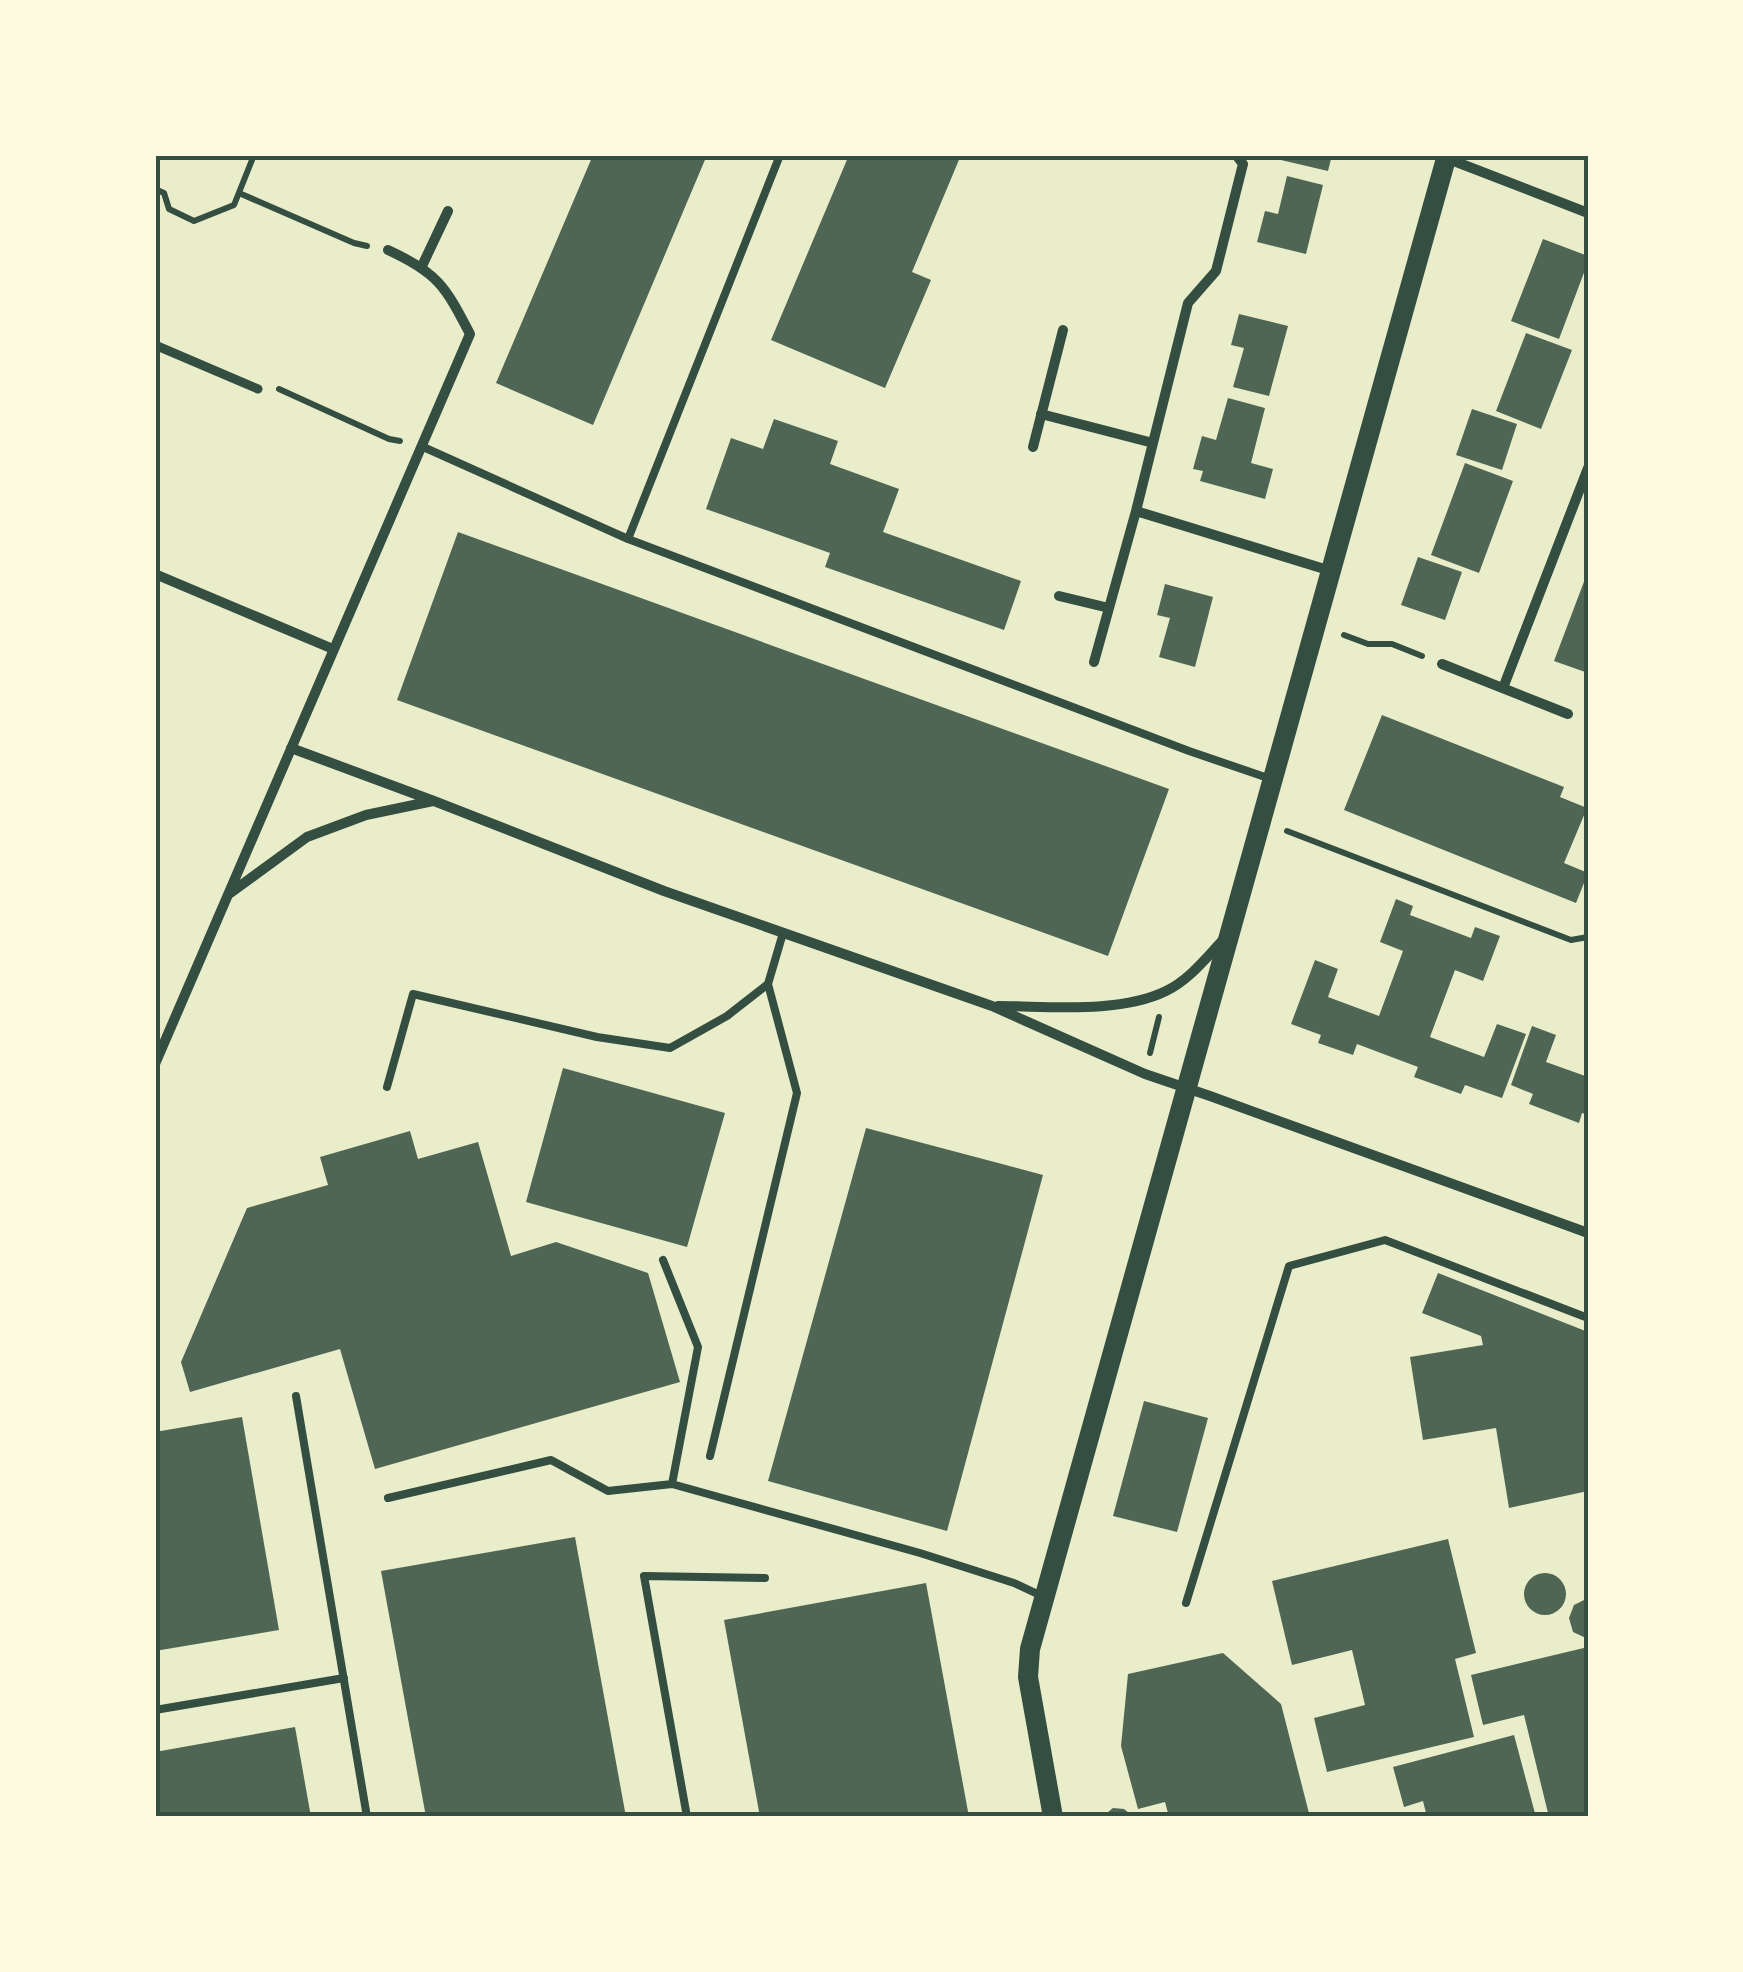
<svg xmlns="http://www.w3.org/2000/svg" width="1743" height="1972" viewBox="0 0 1743 1972" font-family="'Libre Baskerville',serif">
  <rect width="100%" height="100%" fill="#e9edc9"/>
  <path fill="#4f6655" d="M593,155H707L593,425L496,383Z
    M849,155H961L912,272L931,280L885,388L771,340Z
    M1282,155H1332L1328,171L1281,160Z
    M1287,176L1323,185L1306,254L1257,242L1265,211L1278,214Z
    M1543,239L1588,256V262L1559,339L1511,321Z
    M1239,314L1288,326L1269,396L1233,387L1244,348L1231,345Z
    M1526,333L1572,350L1541,429L1496,411Z
    M1228,398L1265,408L1251,463L1273,469L1265,499L1200,481L1203,471L1193,469L1202,436L1216,440Z
    M1472,409L1517,424L1502,470L1456,455Z
    M774,419L838,441L830,464L899,489L883,532L1021,581L1004,630L825,567L830,553L706,509L731,438L763,449Z
    M1465,463L1513,481L1479,573L1431,555Z
    M458,532L1169,789L1108,956L397,700Z
    M1418,557L1462,572L1445,620L1401,605Z
    M1588,571V673L1554,661Z
    M1165,584L1213,597L1195,667L1159,657L1170,618L1157,615Z
    M1382,715L1564,787L1560,797L1587,808L1564,863L1588,873L1576,903L1344,810Z
    M1396,899L1413,906L1410,915L1471,938L1475,927L1500,936L1483,981L1455,970L1430,1037L1484,1057L1497,1024L1526,1034L1502,1098L1465,1085L1461,1094L1414,1077L1418,1067L1357,1044L1353,1055L1318,1043L1321,1035L1291,1024L1315,960L1338,969L1328,997L1379,1016L1403,951L1380,942Z
    M1532,1026L1556,1035L1546,1062L1588,1077V1115L1582,1113L1579,1123L1529,1104L1533,1094L1511,1085Z
    M563,1068L725,1113L687,1247L526,1202Z
    M866,1128L1043,1175L947,1531L768,1481Z
    M410,1131L418,1159L478,1142L511,1256L556,1242L648,1273L680,1382L375,1469L340,1349L190,1392L181,1362L247,1208L328,1185L320,1157Z
    M1438,1273L1588,1332V1491L1509,1508L1496,1428L1423,1440L1410,1357L1483,1345L1481,1336L1422,1313Z
    M1144,1401L1208,1418L1177,1532L1113,1516Z
    M242,1417L279,1630L155,1651V1432Z
    M575,1537L626,1817H426L381,1571Z
    M1448,1539L1476,1653L1455,1659L1474,1737L1327,1772L1314,1718L1365,1705L1352,1650L1292,1665L1272,1581Z
    M1524 1594a21 21 0 1 1 42 0a21 21 0 1 1-42 0Z
    M926,1583L969,1817H760L724,1620Z
    M1588,1598V1639L1573,1632L1569,1618L1574,1605Z
    M1588,1647V1817H1549L1524,1715L1483,1725L1471,1675Z
    M1223,1653L1281,1704L1310,1817H1169L1165,1802L1138,1809L1121,1746L1128,1674Z
    M295,1727L311,1817H155V1752Z
    M1514,1735L1536,1817H1427L1423,1801L1404,1807L1393,1767Z
    M1113,1808L1124,1809L1134,1817H1102Z"/>
  <g fill="none" stroke-linecap="round" stroke-linejoin="round">
    <path stroke="#344e41" stroke-width="6" d="M155,189L164,193L169,209L194,221L234,205L254,155
      M239,193L354,243L367,246
      M279,389L389,439L400,441
      M1344,635L1368,644H1392L1422,656
      M1287,831L1571,940L1588,937
      M1150,1053L1159,1017"/>
    <path stroke="#344e41" stroke-width="8" d="M421,446L628,539L1189,751L1268,778
      M628,539L780,155
      M387,1087L413,994L597,1037L670,1048L727,1016L768,984
      M663,1260L698,1347L672,1484
      M296,1396L367,1817
      M710,1456L797,1093L768,984L783,933
      M388,1498L551,1460L608,1491L672,1484L920,1553L1014,1583L1044,1597
      M1186,1603L1289,1266L1385,1240L1588,1318
      M155,1710L344,1678
      M687,1817L644,1576L765,1578"/>
    <path stroke="#344e41" stroke-width="9" d="M155,345L258,389"/>
    <path stroke="#344e41" stroke-width="10" d="M1446,158L1588,213
      M422,266L448,211
      M1041,414L1153,443
      M1033,447L1063,330
      M1136,511L1331,571
      M155,574L333,649
      M1059,596L1109,608
      M1094,662L1136,511L1188,303L1216,271L1243,164L1236,155
      M1442,664L1568,714
      M1503,688L1588,468
      M291,748L434,801L664,891L992,1006L1145,1074L1210,1096L1588,1233
      M229,894L307,837L366,815L433,801
      M998,1006C1049,1006 1119,1014 1166,991C1189,980 1206,958 1223,940
      M155,1064L470,334C445,286 438,273 388,250"/>
    <path stroke="#344e41" stroke-width="20" d="M1053,1817L1028,1677L1030,1649L1447,155"/>
  </g>
  <rect width="1743" height="1972" fill="none" stroke="#fefae0" stroke-width="315"/>
  <rect x="158" y="158" width="1428" height="1656" fill="none" stroke="#344e41" stroke-width="4"/>
</svg>
